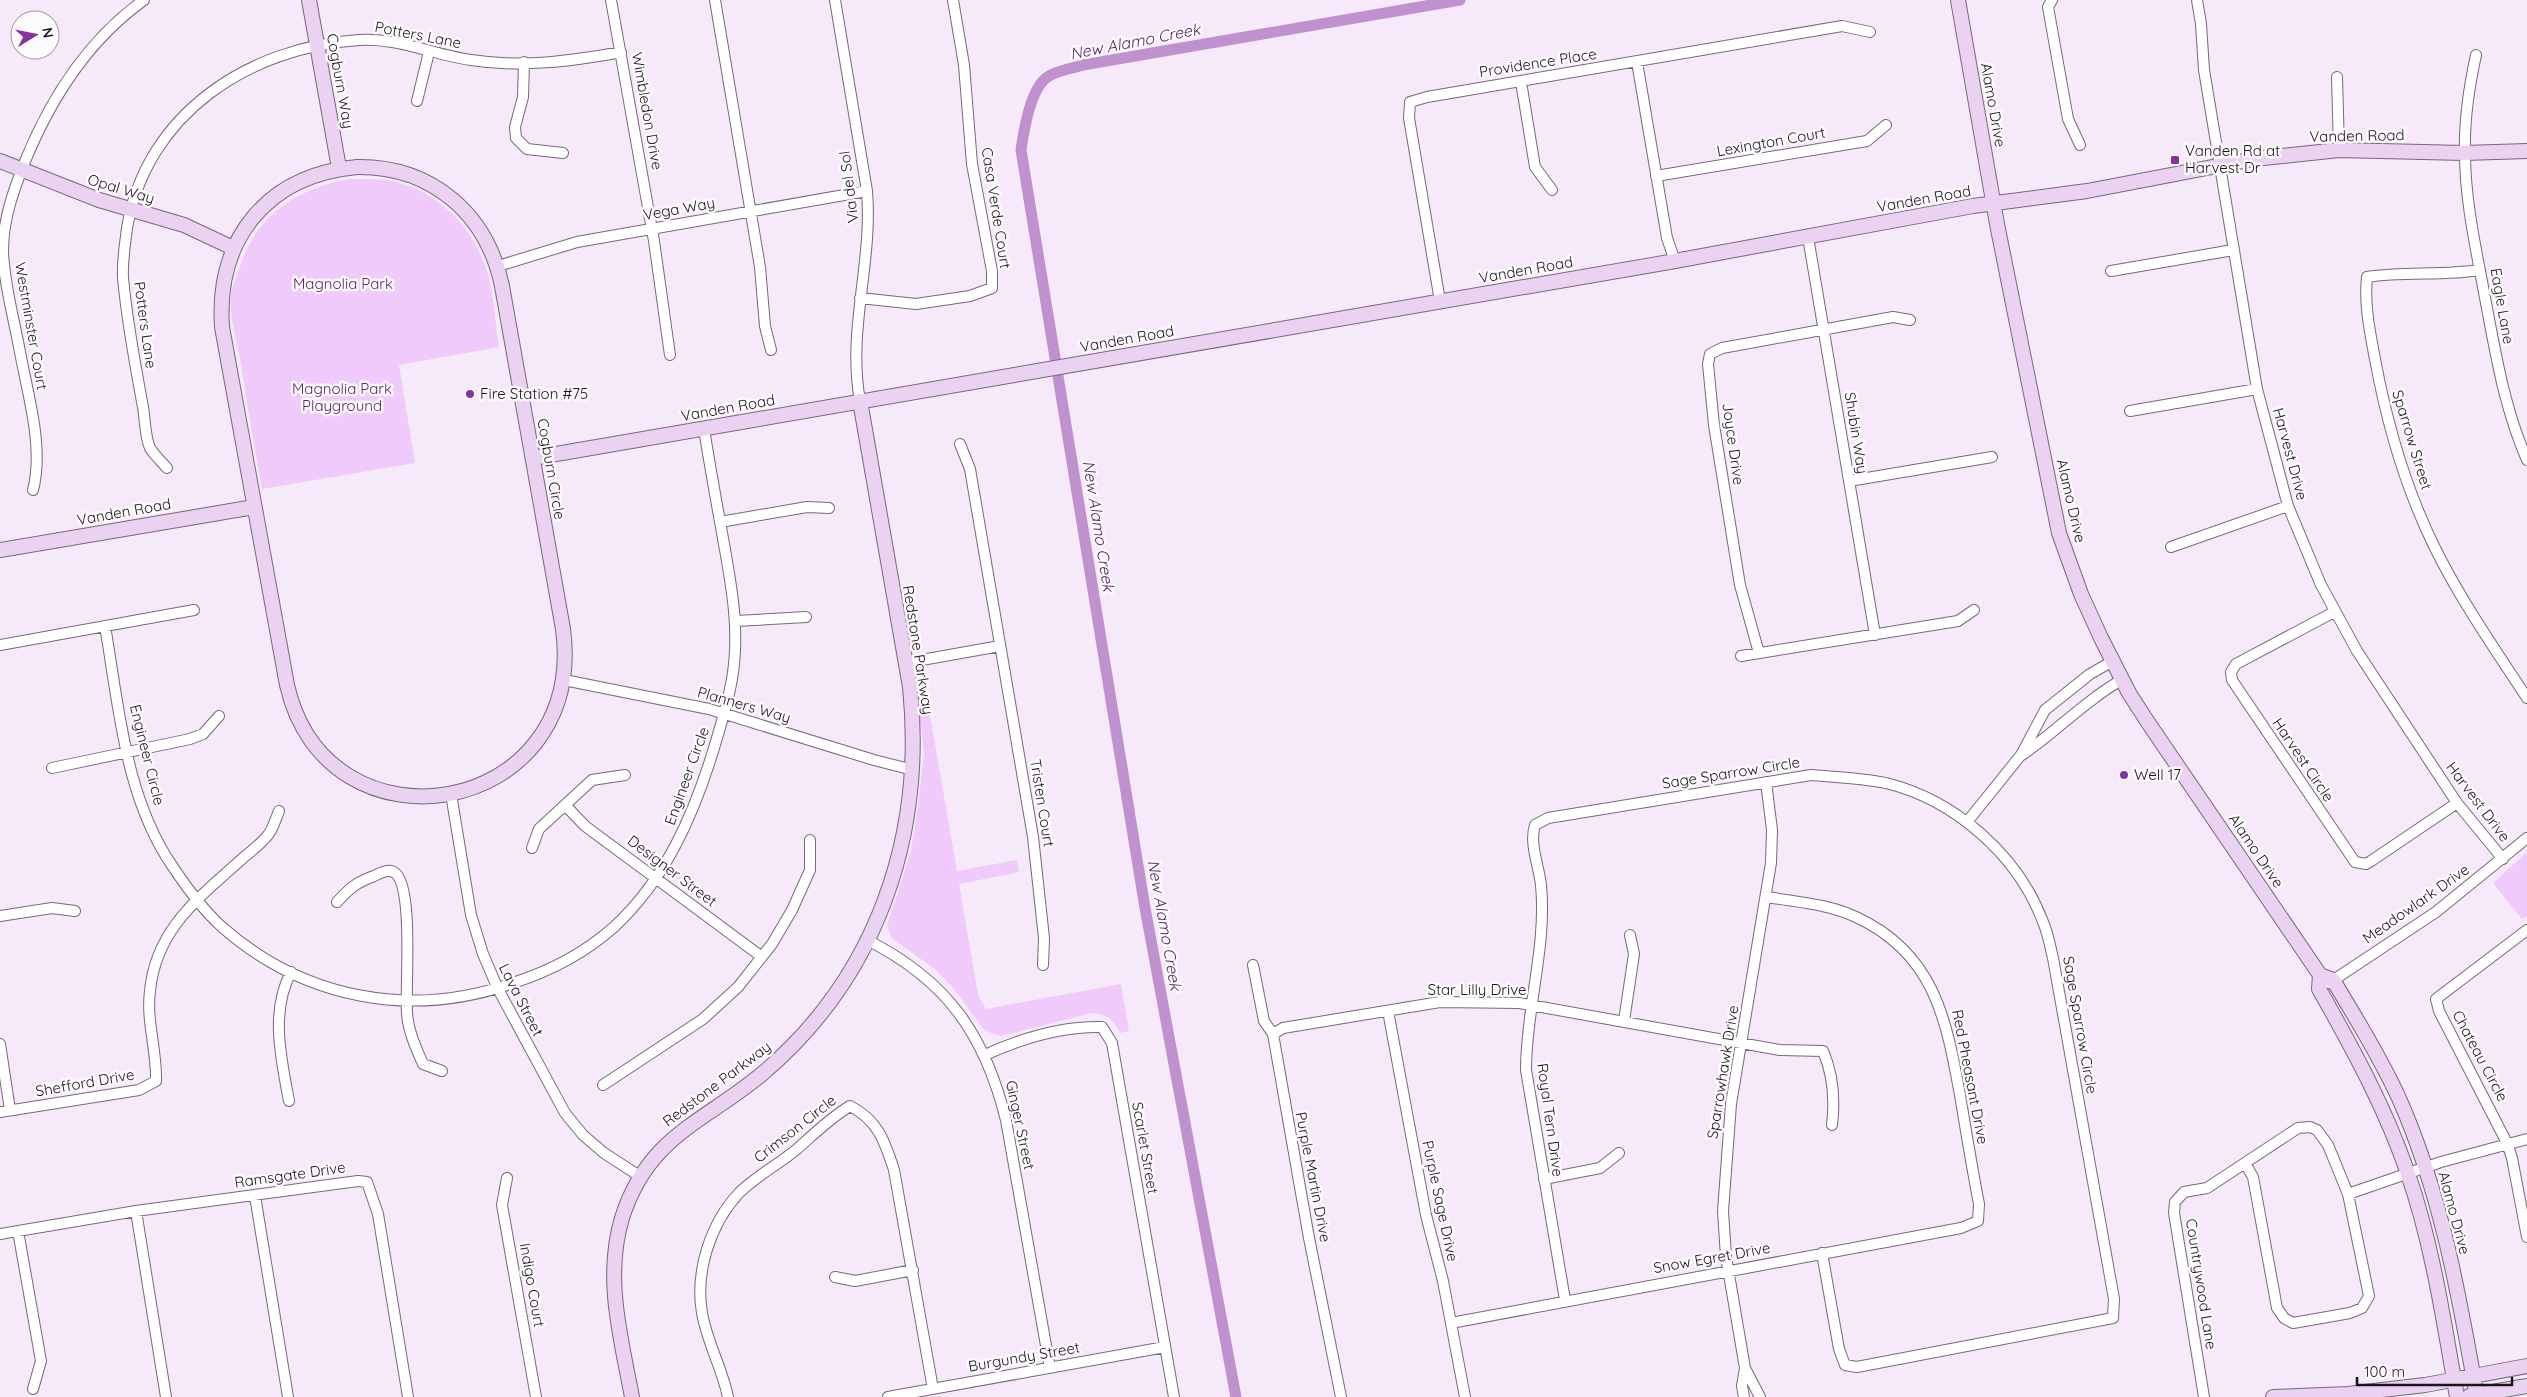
<svg xmlns="http://www.w3.org/2000/svg" width="2527" height="1397" viewBox="0 0 2527 1397" font-family="Quicksand,sans-serif">
  <rect width="100%" height="100%" fill="#f6e9fa"/>
  <path fill="#efcafb" d="M350,179C367,179 387,178 403,184C443,197 473,229 486,268C494,292 495,322 499,347L399,365L415,463L262,489C254,446 247,402 240,358C236,339 229,314 231,294C232,287 236,280 238,273C254,216 295,189 350,179Z
    M924,681L957,871L1017,860L1019,872L959,884L978,995L986,1009L1121,984L1129,1031L1120,1033C1114,1020 1106,1013 1092,1013L1001,1036L985,1031L954,989L936,970L892,938L887,926L911,851L918,806L924,755L917,684Z
    M2527,852V916L2522,919L2493,883Z"/>
  <g fill="none" stroke-linecap="round" stroke-linejoin="round">
    <path stroke="#bf91ce" stroke-width="11" d="M1236,1397L1145,908L1021,150C1024,130 1030,91 1046,78C1054,71 1073,68 1083,65L1460,0"/>
    <g stroke="#756a79" stroke-width="12">
      <path id="street" d="M611,0L654,241L670,355
        M715,0L760,267L765,326L771,350
        M835,0L867,191C873,263 847,329 860,401
        M2052,0L2048,7L2068,119L2080,145
        M2197,0L2201,24L2204,70L2257,389L2288,506L2321,585L2357,651L2457,803L2503,859
        M2476,55C2469,87 2464,120 2465,153C2465,203 2477,253 2486,303C2496,356 2505,410 2527,460
        M524,62L523,97L515,127L516,138L527,149L563,153
        M1637,62L1667,238L1675,261
        M2337,77L2339,150
        M1521,82L1535,167L1552,190
        M417,101L429,52
        M1656,176L1867,141L1886,125
        M1808,237L1875,635
        M498,266L577,242L867,191
        M2480,270C2442,276 2404,271 2367,277C2364,305 2370,332 2375,359C2387,424 2405,487 2434,546C2460,599 2494,648 2527,698
        M2111,271L2233,250
        M860,298L916,304L970,296L992,288V271L972,164L964,65L953,0
        M1440,301L1409,118L1410,102L1427,97L1842,26L1870,32
        M2130,411L2257,389
        M960,444L970,469L1033,837L1044,938L1043,965
        M167,468C162,462 154,455 150,448C145,437 145,419 143,407C135,364 127,322 123,278C122,261 125,245 127,228C146,114 249,47 359,40C397,37 434,55 471,60C521,68 572,61 621,52
        M1849,481L1992,457
        M33,490C44,447 28,396 20,352C14,319 4,284 3,251C3,218 14,189 26,159C52,96 88,40 144,0
        M720,522L807,507L829,508
        M2171,547L2288,506
        M2334,612L2236,664L2231,672L2232,680L2355,862L2366,864L2371,861L2457,803
        M736,621L806,617
        M105,626C119,707 125,798 173,867C187,888 204,911 222,927C304,999 411,1019 513,983C550,971 585,953 614,927C666,879 694,814 714,748C721,725 728,702 732,679C740,632 732,589 724,544C717,505 710,467 704,429
        M0,645L194,610
        M1759,653L1740,585L1714,425L1708,364L1710,354L1722,348L1893,317L1910,320
        M1741,656L1958,621L1974,610
        M905,663L1000,646
        M564,680L709,709L874,760L913,770
        M2022,755C2057,731 2086,700 2123,679
        M52,768L190,739L203,734L219,716
        M451,794L471,915L483,954L498,989L565,1113L583,1135L604,1153L641,1177
        M566,806L585,826L762,957
        M1967,822L2021,755L2045,710L2090,674L2113,661
        M532,848L539,829L592,780L625,775
        M337,902C350,888 355,883 374,876C380,873 389,868 395,873C414,887 405,988 407,1013C408,1031 416,1048 423,1064L442,1071
        M0,916L52,908L75,911
        M2527,930L2436,999L2439,1011L2507,1143L2512,1158L2527,1237
        M867,940C947,980 985,1035 1006,1120L1050,1368
        M1253,965L1264,1021L1273,1034L1309,1238L1341,1397
        M2329,983L2436,912L2527,838
        M1388,1011L1426,1215L1443,1281L1465,1397
        M1624,1021L1634,954L1630,935
        M1273,1034L1283,1028L1440,1002L1519,1003L1780,1050L1823,1051C1833,1074 1835,1100 1832,1125
        M0,1044L10,1110
        M985,1055C1022,1038 1062,1026 1102,1027L1112,1043L1174,1397
        M603,1085L703,1019L738,987L772,944L792,910L810,870V840
        M289,1101C281,1058 270,1012 291,972
        M0,1112L139,1090L156,1081C157,1050 146,1021 150,991C156,928 200,897 243,858C251,851 261,844 268,835C273,829 276,818 279,811
        M507,1178L502,1205L536,1397
        M1544,1179L1600,1168L1619,1153
        M2348,1194L2441,1162L2527,1139
        M255,1196L288,1397
        M136,1211L166,1397
        M18,1231L41,1361L33,1389
        M0,1234L136,1211L358,1181L367,1182L378,1214L408,1397
        M835,1277L855,1281L913,1270
        M1565,1300L1526,1070C1526,1008 1547,947 1541,885C1539,866 1529,844 1535,825L1548,818L1811,775C1836,777 1862,778 1886,783C1955,800 2018,855 2043,922C2048,933 2050,946 2053,958L2114,1299L2113,1318L1857,1367L1845,1365L1839,1349L1822,1253
        M1451,1323L1961,1228L1978,1221L1979,1204C1972,1168 1966,1131 1960,1095C1946,1018 1934,953 1856,917C1829,904 1796,902 1767,897
        M728,1397C722,1368 707,1342 702,1313C695,1272 710,1224 739,1193C756,1176 778,1165 797,1149C814,1134 830,1118 850,1106C878,1120 885,1142 894,1170L933,1389
        M888,1397L1165,1347
        M1744,1397L1742,1386L1745,1368
        M1760,1397L1745,1368L1726,1257L1723,1211L1731,1104L1771,863L1772,830L1766,782
        M2204,1397L2174,1213L2175,1202L2184,1192L2207,1188L2298,1128L2310,1127L2317,1130L2328,1145L2348,1194L2369,1296L2362,1308L2350,1313L2293,1323L2284,1318L2277,1308L2253,1177L2245,1163"/>
    </g>
    <g stroke="#756a79" stroke-width="16">
      <path id="secondary" d="M309,0L339,168
        M1958,0L1997,224L2059,533L2081,594L2101,638L2129,693L2147,721L2320,975L2333,980C2356,1018 2379,1056 2398,1096C2441,1192 2459,1295 2477,1397
        M0,161L99,200L184,225L233,248
        M357,167C432,166 487,214 502,286L563,629C588,818 327,861 287,685L222,327C216,238 268,175 357,167Z
        M533,458L1675,261L1973,206L2087,191L2254,159L2339,150L2464,153L2527,151
        M0,550L254,507
        M2320,975L2319,989C2353,1049 2386,1109 2408,1174C2433,1246 2444,1323 2457,1397
        M2469,1396L2527,1386
        M632,1397C621,1338 604,1278 622,1218C648,1136 703,1123 762,1074C878,976 925,835 910,687L860,401
        M2273,1397L2348,1394L2425,1385L2527,1366"/>
    </g>
    <use href="#street" stroke="#fff" stroke-width="10"/>
    <use href="#secondary" stroke="#ebd2f2" stroke-width="14"/>
  </g>
  <g fill="#8732a0" stroke="#fdfafe" stroke-width="2">
    <rect x="2170" y="155" width="10" height="10" rx="2.5"/>
    <circle cx="470" cy="394" r="5"/>
    <circle cx="2124" cy="775" r="5"/>
  </g>
  <g text-anchor="middle" stroke-width="5" stroke-linejoin="round" paint-order="stroke">
    <g font-size="15" fill="#1a151b" stroke="#fdfafe">
      <text transform="translate(418 35) rotate(11)" y="5">Potters Lane</text>
      <text transform="translate(1538 63) rotate(-9)" y="5">Providence Place</text>
      <text transform="translate(340 81) rotate(80)" y="5">Cogburn Way</text>
      <text transform="translate(1993 105) rotate(80)" y="5">Alamo Drive</text>
      <text transform="translate(647 111) rotate(80)" y="5">Wimbledon Drive</text>
      <text transform="translate(2357 136) rotate(-1)" y="5">Vanden Road</text>
      <text transform="translate(1771 142) rotate(-10)" y="5">Lexington Court</text>
      <text transform="translate(849 187) rotate(-97)" y="5">Via del Sol</text>
      <text transform="translate(121 189) rotate(17)" y="5">Opal Way</text>
      <text transform="translate(1924 199) rotate(-10)" y="5">Vanden Road</text>
      <text transform="translate(996 208) rotate(81)" y="5">Casa Verde Court</text>
      <text transform="translate(679 209) rotate(-10)" y="5">Vega Way</text>
      <text transform="translate(1526 270) rotate(-10)" y="5">Vanden Road</text>
      <text transform="translate(2502 306) rotate(80)" y="5">Eagle Lane</text>
      <text transform="translate(145 325) rotate(82)" y="5">Potters Lane</text>
      <text transform="translate(31 326) rotate(80)" y="5">Westminster Court</text>
      <text transform="translate(1127 339) rotate(-10)" y="5">Vanden Road</text>
      <text transform="translate(728 408) rotate(-10)" y="5">Vanden Road</text>
      <text transform="translate(1856 433) rotate(81)" y="5">Shubin Way</text>
      <text transform="translate(2412 440) rotate(73)" y="5">Sparrow Street</text>
      <text transform="translate(1733 444) rotate(82)" y="5">Joyce Drive</text>
      <text transform="translate(2290 454) rotate(75)" y="5">Harvest Drive</text>
      <text transform="translate(551 469) rotate(80)" y="5">Cogburn Circle</text>
      <text transform="translate(2071 501) rotate(77)" y="5">Alamo Drive</text>
      <text transform="translate(124 512) rotate(-10)" y="5">Vanden Road</text>
      <text transform="translate(918 650) rotate(81)" y="5">Redstone Parkway</text>
      <text transform="translate(744 705) rotate(16)" y="5">Planners Way</text>
      <text transform="translate(147 755) rotate(76)" y="5">Engineer Circle</text>
      <text transform="translate(2303 760) rotate(56)" y="5">Harvest Circle</text>
      <text transform="translate(1731 773) rotate(-9)" y="5">Sage Sparrow Circle</text>
      <text transform="translate(687 776) rotate(-70)" y="5">Engineer Circle</text>
      <text transform="translate(2478 802) rotate(53)" y="5">Harvest Drive</text>
      <text transform="translate(1042 803) rotate(81)" y="5">Tristen Court</text>
      <text transform="translate(2256 851) rotate(56)" y="5">Alamo Drive</text>
      <text transform="translate(672 871) rotate(37)" y="5">Designer Street</text>
      <text transform="translate(2416 904) rotate(-35)" y="5">Meadowlark Drive</text>
      <text x="1477" y="995">Star Lilly Drive</text>
      <text transform="translate(521 1000) rotate(63)" y="5">Lava Street</text>
      <text transform="translate(2080 1025) rotate(80)" y="5">Sage Sparrow Circle</text>
      <text transform="translate(2480 1056) rotate(62)" y="5">Chateau Circle</text>
      <text transform="translate(1723 1072) rotate(-81)" y="5">Sparrowhawk Drive</text>
      <text transform="translate(1970 1077) rotate(79)" y="5">Red Pheasant Drive</text>
      <text transform="translate(85 1083) rotate(-10)" y="5">Shefford Drive</text>
      <text transform="translate(717 1084) rotate(-37)" y="5">Redstone Parkway</text>
      <text transform="translate(1550 1120) rotate(82)" y="5">Royal Tern Drive</text>
      <text transform="translate(1020 1125) rotate(78)" y="5">Ginger Street</text>
      <text transform="translate(795 1129) rotate(-38)" y="5">Crimson Circle</text>
      <text transform="translate(1145 1148) rotate(80)" y="5">Scarlet Street</text>
      <text transform="translate(290 1175) rotate(-8)" y="5">Ramsgate Drive</text>
      <text transform="translate(1313 1177) rotate(79)" y="5">Purple Martin Drive</text>
      <text transform="translate(1440 1201) rotate(78)" y="5">Purple Sage Drive</text>
      <text transform="translate(2454 1213) rotate(75)" y="5">Alamo Drive</text>
      <text transform="translate(1712 1258) rotate(-10)" y="5">Snow Egret Drive</text>
      <text transform="translate(2201 1284) rotate(81)" y="5">Countrywood Lane</text>
      <text transform="translate(532 1285) rotate(80)" y="5">Indigo Court</text>
      <text transform="translate(1024 1357) rotate(-10)" y="5">Burgundy Street</text>
    </g>
    <g font-size="15" fill="#1a151b" stroke="#fdfafe" text-anchor="start">
      <text x="2185" y="156">Vanden Rd at<tspan x="2185" dy="17">Harvest Dr</tspan></text>
      <text x="480" y="399">Fire Station #75</text>
      <text x="2134" y="780">Well 17</text>
    </g>
    <g font-size="15" fill="#5b236b" stroke="#fdfafe">
      <text x="343" y="289">Magnolia Park</text>
      <text x="342" y="394">Magnolia Park<tspan x="342" dy="17">Playground</tspan></text>
    </g>
    <g font-size="16" font-style="italic" fill="#582069" stroke="#fdfafe">
      <text transform="translate(1135 41) rotate(-11)" y="6">New Alamo Creek</text>
      <text transform="translate(1099 526) rotate(81)" y="6">New Alamo Creek</text>
      <text transform="translate(1165 925) rotate(80)" y="6">New Alamo Creek</text>
    </g>
  </g>
  <g transform="translate(35 35) rotate(80)"><circle r="24" fill="#fdfafe" stroke="#a29ea3"/>
  <path d="M0-4L9 19L0 12L-9 19Z" fill="#8732a0"/>
  <text y="-8" font-size="14" font-weight="bold" text-anchor="middle" fill="#1a151b">N</text>
  </g>
  <path d="M2357 1377v8h155v-8" fill="none" stroke="#1a151b" stroke-width="2.5"/>
  <text x="2364" y="1377" font-size="15" fill="#1a151b" stroke="#fdfafe" stroke-width="4" paint-order="stroke">100 m</text>
</svg>
